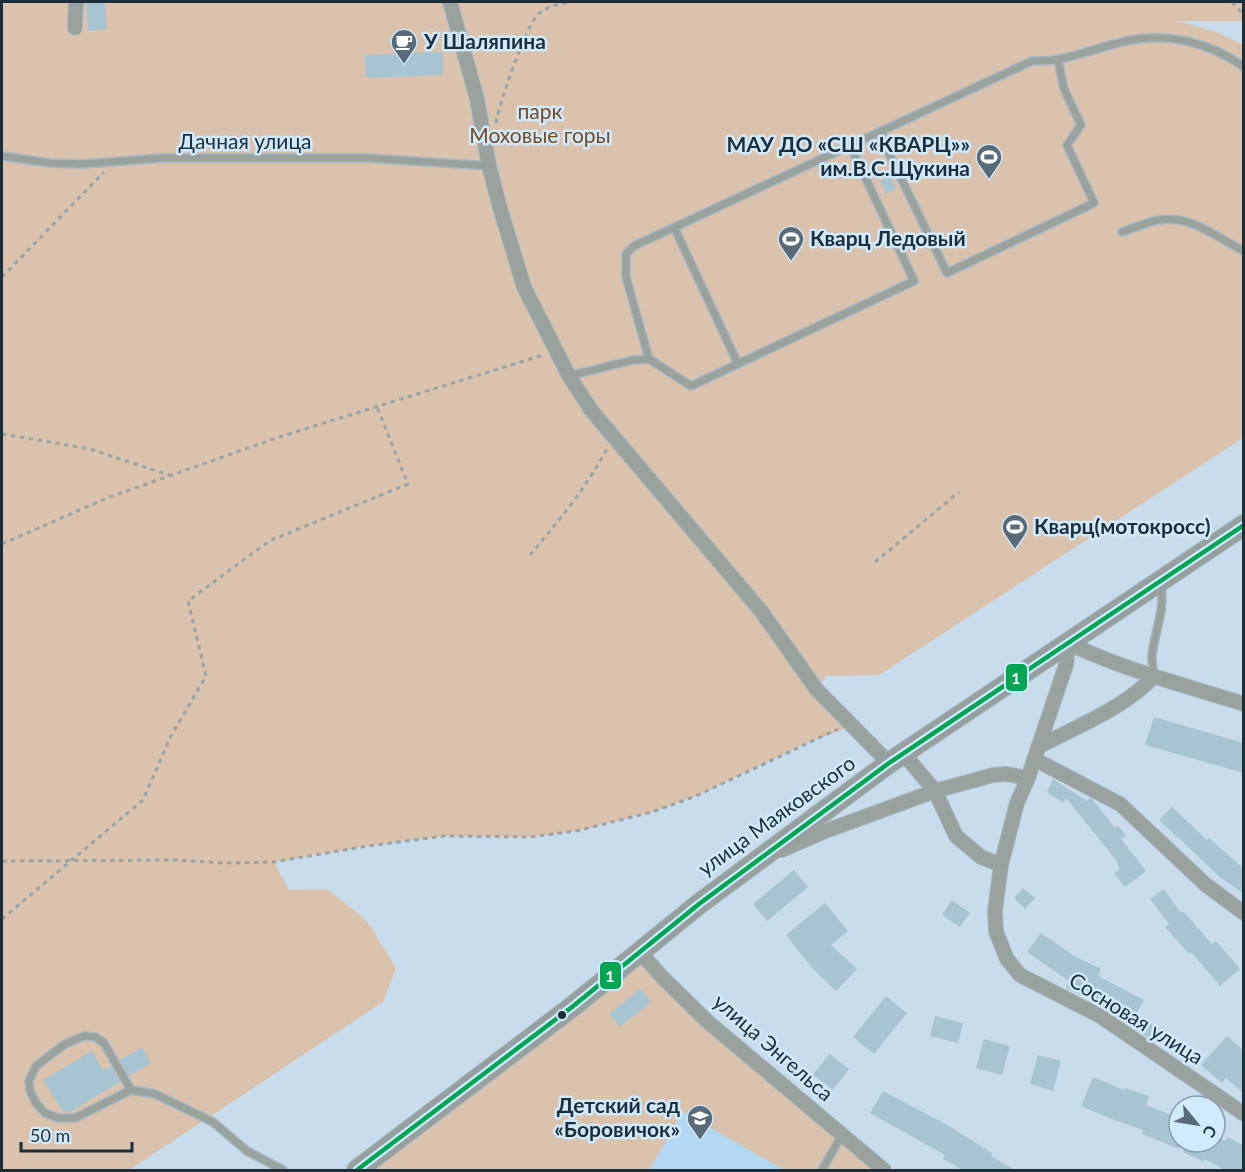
<svg xmlns="http://www.w3.org/2000/svg" width="1245" height="1172" viewBox="0 0 1245 1172" font-family="Lato,sans-serif">
  <rect width="100%" height="100%" fill="#c9dceb"/>
  <path fill="#b3d8f3" d="M683,1111L784,1170H649Z"/>
  <path fill="#dbc2ad" d="M2,2H1243V21H1179L1219,33L1243,45V438L879,675L826,676L817,690L853,726L808,742L696,796L652,812L576,831L530,837L445,836L368,846L274,862L289,890L327,889L366,920L396,968L383,1002L129,1170H2Z
    M640,952L884,1170H784L683,1112L649,1170H357Z"/>
  <path fill="#a7c4d2" d="M86,2H105L107,29L88,31Z
    M443,52V75L366,78L365,55Z
    M890,176L896,189L886,194L880,181Z
    M1154,717L1244,743V773L1145,745Z
    M1053,779L1087,801L1090,798L1093,800L1115,828L1118,826L1126,835L1121,839L1146,871L1125,887L1114,874L1120,869L1116,860L1066,798L1063,803L1047,792Z
    M1172,807L1207,840L1209,838L1244,869V894L1220,877L1159,820Z
    M794,870L808,887L767,921L753,904Z
    M1023,888L1035,898L1025,909L1014,898Z
    M1164,889L1181,913L1183,911L1212,944L1216,941L1240,969L1220,986L1191,952L1189,954L1165,927L1169,924L1150,899Z
    M952,900L970,913L960,927L942,915Z
    M825,903L848,931L831,945L857,969L836,991L813,969L786,935Z
    M1041,933L1074,956L1101,969L1098,976L1144,1000L1133,1020L1088,995L1087,998L1066,988L1069,981L1027,952Z
    M640,989L651,1002L620,1027L609,1014Z
    M886,996L907,1013L874,1054L853,1037Z
    M935,1016L963,1023L958,1043L930,1036Z
    M1142,1018L1164,1031L1157,1044L1135,1029Z
    M1227,1036L1244,1051V1094L1226,1078L1222,1083L1201,1065Z
    M984,1039L1010,1046L1002,1075L976,1068Z
    M142,1047L151,1063L129,1076L120,1060Z
    M92,1051L103,1070L111,1066L120,1082L70,1112H63L43,1080Z
    M829,1054L849,1069L833,1090L813,1075Z
    M1038,1055L1061,1061L1053,1091L1030,1084Z
    M1093,1077L1124,1090L1125,1088L1149,1096L1146,1105L1179,1118V1149L1142,1134L1143,1130L1114,1120L1081,1106Z
    M883,1091L949,1126L992,1153L991,1156L1015,1170H963L943,1159L945,1155L870,1113Z
    M1215,1136L1225,1141L1228,1137L1244,1146V1170H1224L1205,1159L1204,1162L1183,1152L1187,1142H1215Z"/>
  <g fill="none" stroke-linecap="round" stroke-linejoin="round">
    <g stroke="#a9b8c5" stroke-width="10">
      <path id="service" d="M883,132L882,139L947,273L1094,203L1067,145L1081,125L1064,89L1058,60
        M2,156L50,163L83,164L162,158H368L489,166
        M675,229L738,364
        M1122,232C1134,228 1147,222 1159,220C1192,215 1217,238 1244,251
        M649,359L626,277V254L634,246L1032,61C1041,61 1051,61 1059,59C1082,55 1103,46 1126,41C1168,32 1209,42 1244,67
        M569,376L633,360L649,359L691,386L914,281L850,145
        M1153,675C1153,669 1152,662 1152,656C1155,628 1165,614 1161,583
        M131,1090L104,1043L95,1037L84,1036L65,1044L36,1066L29,1081L30,1091L36,1103L45,1113L58,1118H75L131,1090L155,1094L213,1122L247,1151L283,1170
        M822,1170L842,1135"/>
    </g>
    <g stroke="#a9b8c5" stroke-width="16">
      <path id="minor" d="M450,2L477,99L489,166L500,208L524,287L569,376L591,410L761,611L817,690L889,763
        M75,28L76,2
        M1038,747C1075,727 1125,708 1153,677
        M903,753L935,791L956,836L981,857L1001,865L995,911L996,932L1007,959L1020,975L1100,1016L1244,1114
        M1034,759L1120,804L1206,885L1244,913
        M782,850L823,832L935,791L993,775L1006,774L1028,778
        M1001,865L1017,803L1028,778L1066,665L1068,643C1124,670 1184,685 1244,704
        M640,952L662,977L708,1022L884,1170"/>
    </g>
    <g stroke="#a9b8c5" stroke-width="22">
      <path id="secondary" d="M357,1170L572,1007L699,904L889,763L1244,525"/>
    </g>
    <path stroke="#99a3a4" stroke-width="3" stroke-dasharray="4.5 4.5" stroke-linecap="butt" d="M1232,2L1244,15
      M496,123C499,104 524,32 536,17C545,6 556,5 569,2
      M2,277L104,172
      M2,434L90,449L169,475
      M2,544L107,498L282,436L543,355
      M530,555C558,522 586,488 607,449
      M875,562L959,492
      M2,861L175,860L224,863L273,862L368,846L445,836L530,837L576,831L652,812L696,796L838,729
      M2,919L143,800L171,736L206,676L188,601L269,541L408,484L377,407"/>
    <use href="#service" stroke="#9aa29e" stroke-width="7"/>
    <use href="#minor" stroke="#9aa29e" stroke-width="14"/>
    <use href="#secondary" stroke="#97a09f" stroke-width="20"/>
    <g stroke="#d0eaff" stroke-width="9">
      <path id="bus-1" d="M357,1170L572,1007L699,904L889,763L1244,525"/>
    </g>
    <use href="#bus-1" stroke="#00a651" stroke-width="4.5"/>
  </g>
  <defs>
    <g id="cafe-pin" transform="scale(1.35)"><path d="M0 17L-7.5 6A9.5 9.5 0 1 1 7.5 6Z" fill="#596b79" stroke="#d0eaff"/><path d="M-5.5-4.5H6V0H3Q3 3.5 0 3.5H-2.5Q-5.5 3.5-5.5 0ZM3-3.2v2h1.7v-2ZM-6 4.5H4V6H-6Z" fill="#fff"/></g>
    <g id="stadium-pin" transform="scale(1.35)"><path d="M0 17L-7.5 6A9.5 9.5 0 1 1 7.5 6Z" fill="#596b79" stroke="#d0eaff"/><path d="M0-5a6.5 5 0 1 0 0 10a6.5 5 0 1 0 0-10ZM-3.5-1.8h7v3.6h-7Z" fill="#fff"/></g>
    <g id="school-pin" transform="scale(1.35)"><path d="M0 17L-7.5 6A9.5 9.5 0 1 1 7.5 6Z" fill="#596b79" stroke="#d0eaff"/><path d="M0-5L7-2L0 1L-7-2ZM-4 1L0 2.5L4 1V4Q0 6-4 4Z" fill="#fff"/></g>
  </defs>
  <g fill-rule="evenodd">
    <use href="#cafe-pin" x="404" y="42"/>
    <use href="#stadium-pin" x="989" y="157"/>
    <use href="#stadium-pin" x="791" y="239"/>
    <use href="#stadium-pin" x="1015" y="527"/>
    <use href="#school-pin" x="700" y="1118"/>
  </g>
  <circle fill="#1d2e3b" stroke="#d0eaff" stroke-width="2" cx="562" cy="1015" r="5"/>
  <g text-anchor="middle" stroke-width="5" stroke-linejoin="round" paint-order="stroke">
    <g font-size="21" font-weight="bold" fill="#1d2e3b" stroke="#d0eaff" text-anchor="start">
      <text x="424" y="49">У Шаляпина</text>
      <text x="970" y="152" text-anchor="end">МАУ ДО «СШ «КВАРЦ»»<tspan x="970" dy="24">им.В.С.Щукина</tspan></text>
      <text x="810" y="246">Кварц Ледовый</text>
      <text x="1034" y="534">Кварц(мотокросс)</text>
      <text x="680" y="1113" text-anchor="end">Детский сад<tspan x="680" dy="24">«Боровичок»</tspan></text>
    </g>
    <g font-size="21" fill="#774b21" stroke="#d0eaff">
      <text x="540" y="119">парк<tspan x="540" dy="24">Моховые горы</tspan></text>
    </g>
    <g font-size="21" fill="#1d2e3b" stroke="#d0eaff">
      <text x="245" y="149">Дачная улица</text>
      <text transform="translate(777 816) rotate(-36)" y="7">улица Маяковского</text>
      <text transform="translate(1136 1019) rotate(32)" y="7">Сосновая улица</text>
      <text transform="translate(773 1048) rotate(41)" y="7">улица Энгельса</text>
    </g>
  </g>
  <g stroke="#d0eaff" stroke-width="2">
    <rect x="1005" y="663" width="23" height="29" rx="6" fill="#00a651"/>
    <rect x="599" y="961" width="23" height="29" rx="6" fill="#00a651"/>
  </g>
  <g font-size="16" text-anchor="middle" font-weight="bold" fill="#fff">
    <text x="1016" y="684">1</text>
    <text x="610" y="982">1</text>
  </g>
  <rect width="1245" height="1172" fill="none" stroke="#1d2e3b" stroke-width="6"/>
  <g transform="translate(1197 1124) rotate(120)"><circle r="28" fill="#d0eaff" stroke="#889fb1" stroke-width="1.5"/>
  <path d="M0-4.5L10 22L0 15L-10 22Z" fill="#596b79"/>
  <text y="-9" font-size="16" font-weight="bold" text-anchor="middle" fill="#1d2e3b">С</text>
  </g>
  <path d="M21 1142v9h111v-9" fill="none" stroke="#1d2e3b" stroke-width="3"/>
  <text x="30" y="1142" font-size="18" fill="#1d2e3b" stroke="#d0eaff" stroke-width="4.5" paint-order="stroke">50 m</text>
</svg>
